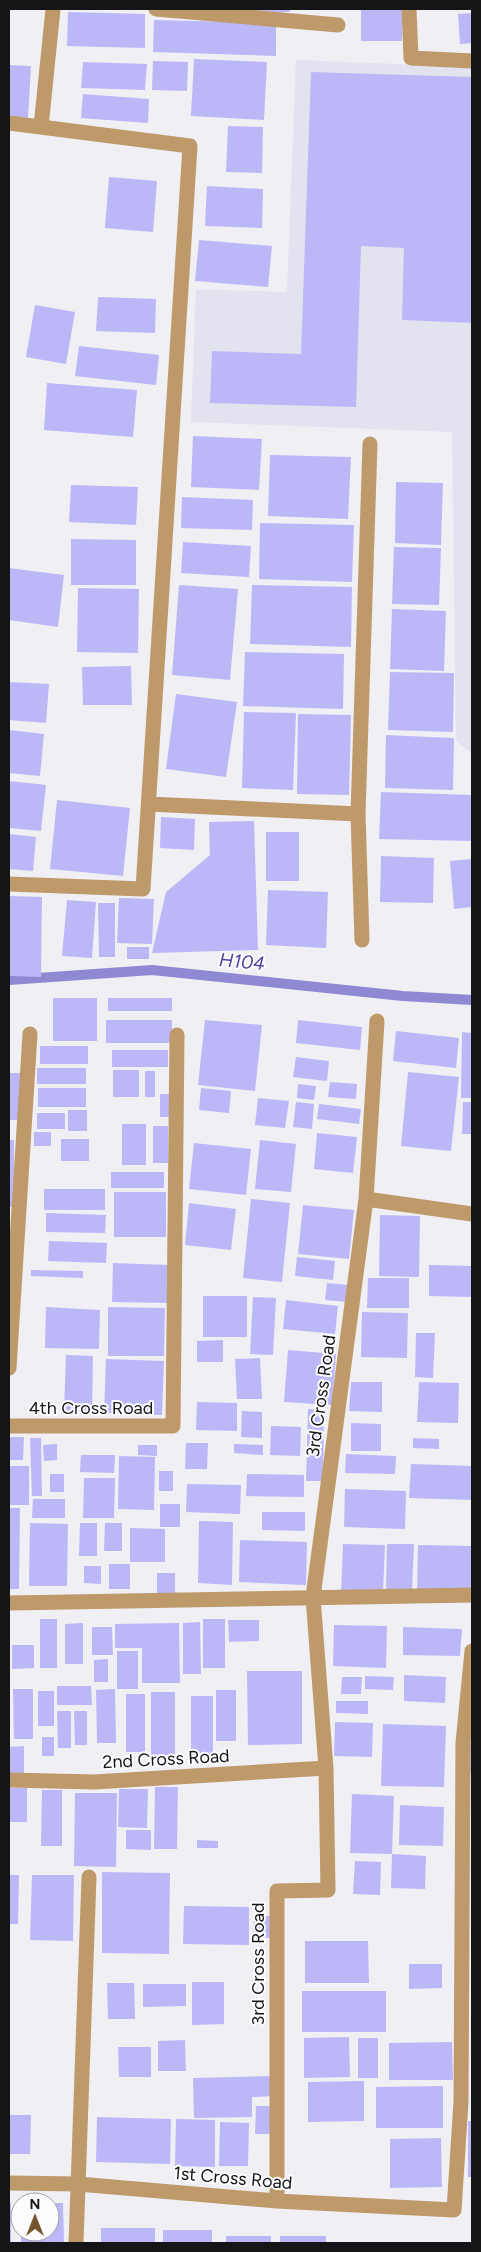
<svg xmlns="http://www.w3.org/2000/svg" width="481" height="2252" viewBox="0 0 481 2252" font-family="Figtree,sans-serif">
  <rect width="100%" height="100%" fill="#efeff4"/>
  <path fill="#e3e2ef" d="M296,60L472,67V753L456,741L452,432L191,422L196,289L287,292Z"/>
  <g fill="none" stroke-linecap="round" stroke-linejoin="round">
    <path stroke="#8f88d3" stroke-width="10" d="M9,980L152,970L403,996L472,1000"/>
  </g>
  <path fill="#bcb8f8" d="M232,9H290V12L232,13Z
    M361,9H402V41H361Z
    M68,12L145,14V48L67,46Z
    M472,13V43L460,44L458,14Z
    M154,20L276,23V56L153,52Z
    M194,59L267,62L264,120L191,116Z
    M153,61L188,62L187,91L152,90Z
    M83,62L147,64L145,90L81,88Z
    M9,65L31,66L28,118L9,117Z
    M311,72L472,77V323L402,320L404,248L361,246L356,407L210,403L212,351L301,354Z
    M83,94L149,99L148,123L81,118Z
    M228,126L263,127L262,173L226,172Z
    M109,177L157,181L153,232L105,228Z
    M207,186L263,189L262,228L205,226Z
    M199,240L272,246L268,287L195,281Z
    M98,297L156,299L155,333L96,331Z
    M35,305L75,312L66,364L26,357Z
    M79,346L159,355L156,385L75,376Z
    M47,383L137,390L133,437L44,430Z
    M193,436L262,439L259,490L191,487Z
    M270,455L351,457L348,519L268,516Z
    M396,482L443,483L441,545L395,543Z
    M71,485L138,487L136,525L69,522Z
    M182,497L253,500L252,530L181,528Z
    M260,523L354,525L352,582L259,579Z
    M71,539L136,540V585H71Z
    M183,542L251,546L249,577L181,573Z
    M394,547L441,548L439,605L392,604Z
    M9,568L64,575L58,627L9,620Z
    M179,585L238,589L230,680L172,675Z
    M252,585L352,587L351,647L250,644Z
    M78,588L139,589L138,653L77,652Z
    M392,609L446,611L444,671L390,669Z
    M245,652L344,654L343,709L243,706Z
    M131,666L132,705H83L82,667Z
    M390,672L454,673L453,732L388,730Z
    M9,682L49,684L46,723L9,720Z
    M176,694L237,702L226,777L166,769Z
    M244,712L296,713L293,790L242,788Z
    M298,714L351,715L349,795L297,794Z
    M9,730L44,734L40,776L9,773Z
    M386,735L454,738L453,790L385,788Z
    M9,781L46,785L41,831L9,828Z
    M381,792L472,795V841L379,839Z
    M57,800L130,808L123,876L50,869Z
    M161,817L195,819L194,850L160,848Z
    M254,821L258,950L152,953L166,892L210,855L209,822Z
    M266,832H299V881H266Z
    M9,834L36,837L33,871L9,869Z
    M381,856L434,858L433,903L380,902Z
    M472,859V907L454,909L450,861Z
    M268,890L328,892L326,948L266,945Z
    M9,896L42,897L41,977L9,976Z
    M119,898L154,899L152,944L117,943Z
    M67,900L96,902L92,958L62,956Z
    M98,903H115V957H99Z
    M127,947H149V959H127Z
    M53,998H97V1041H53Z
    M108,998H172V1011H108Z
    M106,1020H172V1043H106Z
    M205,1020L262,1025L255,1091L198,1085Z
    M298,1020L362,1027L360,1050L296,1043Z
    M396,1031L459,1038L456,1068L393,1061Z
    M462,1032L472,1033V1098H461Z
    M40,1046H88V1064H40Z
    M112,1050H168V1067H112Z
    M296,1057L329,1061L327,1081L293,1077Z
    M37,1068H86V1084H37Z
    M113,1070H139V1097H113Z
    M145,1071H155V1097H145Z
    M408,1072L459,1077L451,1151L401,1146Z
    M9,1073H23V1120H9Z
    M330,1082L357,1084L356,1099L328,1097Z
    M298,1084L316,1086L314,1100L297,1098Z
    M38,1088H86V1107H38Z
    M201,1088L231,1091L229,1113L199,1110Z
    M160,1094H169V1117H160Z
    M258,1098L289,1101L285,1128L255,1125Z
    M296,1102L314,1104L312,1129L293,1127Z
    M463,1102H472V1134H462Z
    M319,1104L361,1109L359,1124L317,1119Z
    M68,1110H87V1131H68Z
    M37,1113H65V1129H37Z
    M122,1124H146V1165H122Z
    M153,1126H168V1163H153Z
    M34,1132H51V1146H34Z
    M317,1133L357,1137L353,1173L314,1169Z
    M61,1139H89V1161H61Z
    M9,1140H14V1207H9Z
    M260,1140L296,1144L291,1192L255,1189Z
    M194,1143L251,1149L246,1195L189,1189Z
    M111,1172H164V1188H111Z
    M44,1189H105V1210H44Z
    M114,1192H166V1237H114Z
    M251,1199L290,1203L282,1282L243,1278Z
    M189,1203L236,1209L231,1250L185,1245Z
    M303,1205L354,1210L349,1259L298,1254Z
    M46,1213L106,1215L105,1233L46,1232Z
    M380,1215L420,1216L419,1277L379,1276Z
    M49,1241L107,1243L106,1263L48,1261Z
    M297,1257L335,1261L333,1280L295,1276Z
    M113,1263L169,1265L168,1303L112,1302Z
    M429,1265L472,1266V1297L429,1296Z
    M31,1270L83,1271V1278L31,1276Z
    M368,1278H409V1308H367Z
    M327,1283L349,1285L348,1302L325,1300Z
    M203,1296H247V1337H203Z
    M253,1297L276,1298L273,1355L250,1354Z
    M286,1300L338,1306L335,1334L283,1329Z
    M46,1307L100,1310L99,1349L45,1348Z
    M108,1307L165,1308L164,1356H108Z
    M362,1312L408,1313L407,1358L361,1357Z
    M416,1333H435L433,1378L415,1377Z
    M223,1340V1362H197V1341Z
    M288,1350L336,1354L332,1405L284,1402Z
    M66,1355L93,1356L92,1412L64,1411Z
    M260,1358L262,1399H237L235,1359Z
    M106,1359L164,1361L162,1415L104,1413Z
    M351,1382H382V1412L349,1411Z
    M419,1382L459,1383L458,1423L417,1422Z
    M197,1402L237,1403V1431L196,1430Z
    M308,1409L324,1410L323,1481H306Z
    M242,1411L262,1412V1438L241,1437Z
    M351,1423L381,1424V1451H351Z
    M271,1426L301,1427L300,1456L270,1455Z
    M9,1437H24L23,1460H9Z
    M30,1438H41L42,1496H32Z
    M413,1438L439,1439V1449L413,1448Z
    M186,1443H208L207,1469H185Z
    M57,1444V1460L44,1461L43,1445Z
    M234,1444L263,1445V1455L234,1453Z
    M138,1445H157V1456L138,1455Z
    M346,1454L396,1456L395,1474L345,1473Z
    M81,1455H115L114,1473L80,1472Z
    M119,1456L155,1457L154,1510L118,1509Z
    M411,1464L472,1466V1500L409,1498Z
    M9,1466H29V1505H9Z
    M159,1471H173V1491H159Z
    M50,1474H64V1492H50Z
    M247,1474L304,1475V1497L246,1496Z
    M84,1478H115L114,1518H83Z
    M187,1484L241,1485L240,1514L186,1512Z
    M345,1489L406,1491L405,1529L344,1527Z
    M33,1499H65V1518H32Z
    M160,1504H180V1527H160Z
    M9,1508H20L19,1589H9Z
    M262,1512H305V1531L262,1530Z
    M199,1521L233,1522L232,1585L198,1583Z
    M30,1523L68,1524L67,1586H29Z
    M80,1523H97V1556H79Z
    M105,1523H122V1551H104Z
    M130,1528L165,1529V1562H130Z
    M240,1540L307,1542L306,1585L239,1582Z
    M343,1544L385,1545L383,1593L341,1592Z
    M387,1544H414L412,1590L386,1589Z
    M418,1545L472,1546V1593L417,1592Z
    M109,1564H130V1589H109Z
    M84,1566H101V1584L84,1583Z
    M157,1573H175V1598H157Z
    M40,1619H57V1668H40Z
    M203,1619H225V1668H203Z
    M228,1620H259V1641L229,1642Z
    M200,1622L201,1674H183V1623Z
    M83,1623V1664H65V1624Z
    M179,1623L180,1683H142V1648H115V1624Z
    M334,1625L387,1626L386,1668L333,1666Z
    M92,1627H112L113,1655H92Z
    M403,1627L462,1629L460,1656L403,1655Z
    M12,1645H34V1668L12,1669Z
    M117,1651H138V1689H117Z
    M108,1659V1682H94V1660Z
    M247,1671H302V1744L248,1745Z
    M404,1675L446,1677L445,1703L404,1701Z
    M365,1676L394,1677L393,1690L365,1689Z
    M342,1677H362L361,1694H341Z
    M57,1686H91L92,1705H57Z
    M13,1689H33V1739H14Z
    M115,1689L116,1743H97L96,1690Z
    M216,1690H236V1741H216Z
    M38,1691H54V1726H38Z
    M151,1692H175V1755H151Z
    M126,1694H145V1752H126Z
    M191,1696H213V1755H191Z
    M336,1701H368V1714L336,1713Z
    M57,1711H71V1748H58Z
    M74,1711H87V1745H75Z
    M335,1722L373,1723L372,1757L334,1756Z
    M383,1724L446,1726L444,1787L381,1786Z
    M42,1737H54V1756H42Z
    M467,1743H472V1773H466Z
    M24,1746V1776H9V1747Z
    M155,1787H178L177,1849H154Z
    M9,1788H27V1822H9Z
    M119,1789H148L147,1828L118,1827Z
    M42,1790H62V1846H41Z
    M75,1793H117L116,1867L74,1866Z
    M352,1794L394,1796L392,1854L426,1856L425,1889L391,1888L392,1854L350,1853Z
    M400,1805L444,1807L443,1846L399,1845Z
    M126,1830H151V1850L126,1849Z
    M197,1840L218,1841V1848H197Z
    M355,1861L381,1862L380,1895L353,1894Z
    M102,1872L170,1873L169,1954L102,1953Z
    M9,1875H19L18,1924H9Z
    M32,1875H74L73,1941L30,1940Z
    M184,1906L249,1907V1945L183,1944Z
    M254,1916H271V1938L253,1937Z
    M305,1941H368L369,1983H305Z
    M409,1964H442V1988L409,1989Z
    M192,1982H224V2024L192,2025Z
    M107,1983H134L135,2019H108Z
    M143,1984H186V2006L143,2007Z
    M302,1991H386V2032H302Z
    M349,2037L350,2077L304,2078V2038Z
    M358,2038H378V2078H358Z
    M185,2040L186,2071H158V2041Z
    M452,2042L453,2080H389V2043Z
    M118,2047H151V2077H119Z
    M275,2076V2096L252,2097V2117L194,2118L193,2078Z
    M364,2081V2121L308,2122V2082Z
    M443,2086V2128H376V2087Z
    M256,2106H275V2134H255Z
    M9,2115H31L30,2154H9Z
    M97,2117L171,2119L170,2164L96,2162Z
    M176,2119L215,2120V2167L175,2166Z
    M468,2121H472V2177H468Z
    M220,2122L249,2123L248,2166H219Z
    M441,2138L442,2187L390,2188V2139Z
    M9,2203H11V2243H9Z
    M50,2203H63L64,2243H21V2232H50Z
    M101,2228H155V2243H101Z
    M163,2230H212V2243H163Z
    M226,2236H271V2243H226Z
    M280,2236H326V2243H280Z"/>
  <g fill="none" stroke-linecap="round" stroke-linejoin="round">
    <path stroke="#be996a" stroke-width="15" d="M156,9L338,25
      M409,9L411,58L472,61
      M9,123L190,146L143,889L9,884
      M41,127L53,9
      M149,804L358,814
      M362,940L358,814L370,444
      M366,1199L472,1214
      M9,1368L30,1034
      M9,1426H173L177,1035
      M9,1603L472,1595
      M9,1780L94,1782L326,1768
      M9,2183L78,2184L277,2201L454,2210L461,2102L463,1743L472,1651
      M277,2201V1891L328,1890L326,1768L313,1597L366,1199L377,1021
      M76,2243L89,1877"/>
  </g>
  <g text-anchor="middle" stroke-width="4" stroke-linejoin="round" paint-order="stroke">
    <g font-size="18" fill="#151517" stroke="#fdfdff">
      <text transform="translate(321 1396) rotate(-82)" y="6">3rd Cross Road</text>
      <text x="91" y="1414">4th Cross Road</text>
      <text transform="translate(166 1759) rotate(-3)" y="6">2nd Cross Road</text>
      <text transform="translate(258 1964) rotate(-90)" y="6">3rd Cross Road</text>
      <text transform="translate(233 2178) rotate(5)" y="6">1st Cross Road</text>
    </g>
    <g font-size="19" font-style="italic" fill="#51429c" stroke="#fdfdff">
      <text transform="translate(242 961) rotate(5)" y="7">H104</text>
    </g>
  </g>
  <rect width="481" height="2252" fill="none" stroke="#151517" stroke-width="20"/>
  <g transform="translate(35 2217)"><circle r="24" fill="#fdfdff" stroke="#a0a0a2"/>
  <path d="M0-4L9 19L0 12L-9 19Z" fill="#75552b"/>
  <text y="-8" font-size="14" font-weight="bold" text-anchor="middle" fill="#151517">N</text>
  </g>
</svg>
